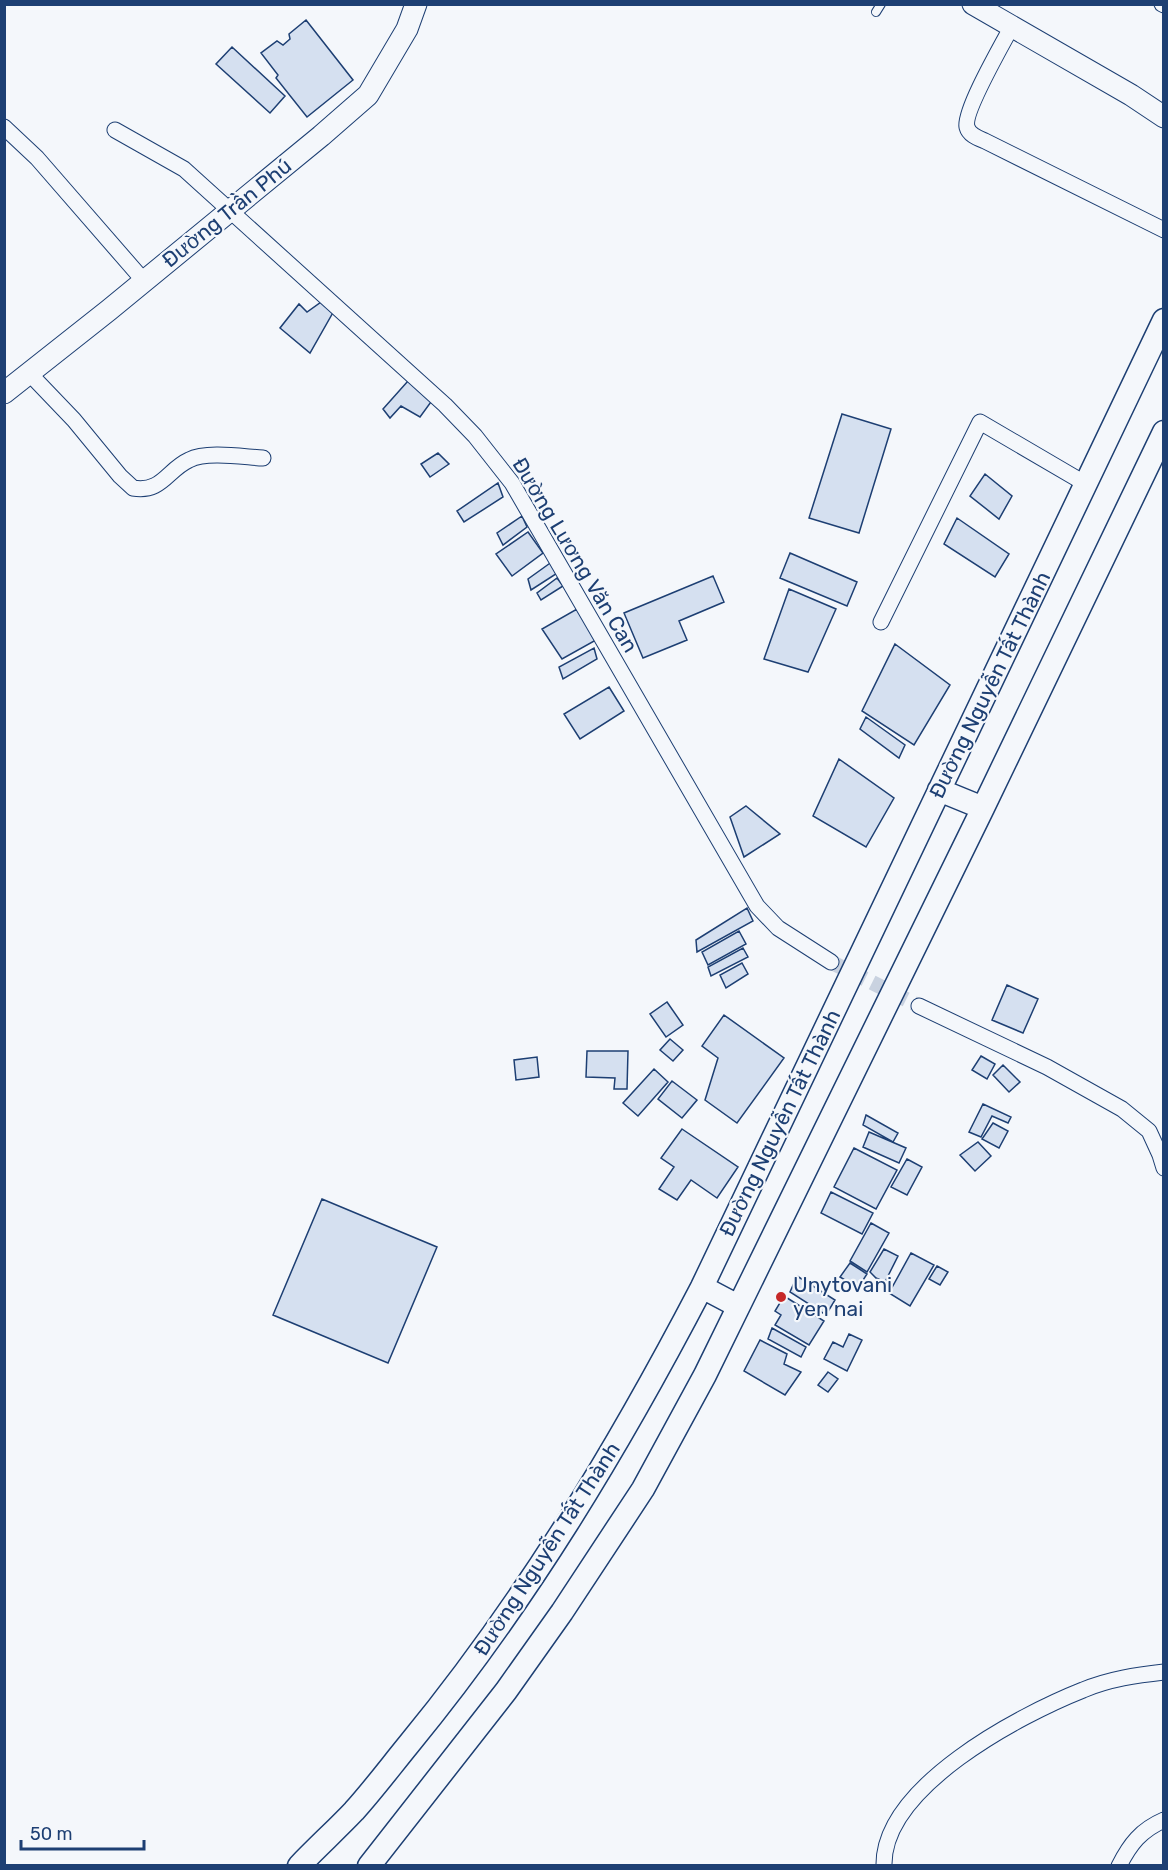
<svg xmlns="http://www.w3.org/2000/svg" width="1168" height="1870" viewBox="0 0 1168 1870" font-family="Rubik,sans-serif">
  <rect width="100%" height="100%" fill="#f4f7fb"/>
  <path fill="#d5e0f0" stroke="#1d3f73" stroke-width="1.5" d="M306,20L353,80L307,117L276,78L278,75L261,53L277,41L283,45L290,39L289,34Z
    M232,47L285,96L270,113L216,64Z
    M324,300L335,309L310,353L280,328L299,304L307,312Z
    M416,372L439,391L420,417L401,406L390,418L383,409Z
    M842,414L891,429L859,533L809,518Z
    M438,453L449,464L430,477L421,464Z
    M985,474L1012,496L999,519L970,496Z
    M498,483L503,497L464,522L457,511Z
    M522,516L527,527L503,545L497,533Z
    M957,518L1009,554L995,577L944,544Z
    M528,532L543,553L512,576L496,554Z
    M790,553L857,582L847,606L780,578Z
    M553,561L559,572L531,590L528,579Z
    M713,576L724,602L679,621L687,640L643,658L624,613Z
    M557,578L563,586L541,600L537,593Z
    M789,589L836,609L808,672L764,659Z
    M577,609L596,640L562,659L542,629Z
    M895,644L950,685L914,745L862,711Z
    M594,648L597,659L563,679L559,667Z
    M609,687L624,711L580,739L564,714Z
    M866,717L905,745L899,758L860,729Z
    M839,759L894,798L866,847L813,816Z
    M746,806L780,834L744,857L730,817Z
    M747,908L753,921L697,952L696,940Z
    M739,931L746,944L708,965L702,952Z
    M743,948L748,957L711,976L708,967Z
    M742,963L748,974L726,988L720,975Z
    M1007,985L1038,999L1023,1033L992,1020Z
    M667,1002L683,1025L666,1037L650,1014Z
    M724,1015L784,1058L737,1123L705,1100L718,1058L702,1046Z
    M670,1039L683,1050L673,1061L660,1050Z
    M587,1051H628L627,1089H614L615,1078L586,1077Z
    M981,1056L995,1064L987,1079L972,1070Z
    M537,1057L539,1077L516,1080L514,1060Z
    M1003,1065L1020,1082L1009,1092L993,1075Z
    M654,1069L668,1082L638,1116L623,1103Z
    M672,1081L697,1100L682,1118L658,1099Z
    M983,1104L1011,1117L1008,1123L992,1116L981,1137L969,1132Z
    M866,1115L898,1133L893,1142L863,1125Z
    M993,1123L1008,1131L999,1148L982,1139Z
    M682,1129L738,1167L717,1198L691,1180L677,1200L659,1189L674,1167L661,1158Z
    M869,1132L906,1148L899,1163L863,1147Z
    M978,1142L991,1156L975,1171L960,1155Z
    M854,1148L897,1170L876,1209L834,1187Z
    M907,1159L922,1167L907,1195L891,1187Z
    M831,1192L873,1213L862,1234L821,1213Z
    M322,1199L437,1247L388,1363L273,1315Z
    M871,1223L889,1233L867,1272L850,1261Z
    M884,1249L898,1256L885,1282L876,1278L870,1272Z
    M911,1253L934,1265L910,1306L889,1293Z
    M850,1263L867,1274L858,1288L840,1277Z
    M937,1266L948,1272L940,1285L929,1279Z
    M797,1276L835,1300L826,1315L790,1292Z
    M784,1296L824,1321L809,1345L775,1325L781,1315L775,1311Z
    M772,1328L806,1347L801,1357L768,1339Z
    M849,1334L862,1340L847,1371L824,1359L833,1342L843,1347Z
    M760,1340L787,1354L784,1364L801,1372L785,1395L744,1371Z
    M828,1372L838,1379L828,1392L818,1385Z"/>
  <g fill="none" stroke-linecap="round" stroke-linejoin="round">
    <path stroke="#c9d2e0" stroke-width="15" stroke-dasharray="15 8" stroke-linecap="butt" d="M831,962L919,1006"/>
    <g stroke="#1d3f73" stroke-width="10">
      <path id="lane" d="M876,12L881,4"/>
    </g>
    <g stroke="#1d3f73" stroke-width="17">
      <path id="street" d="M1162,4L1164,5
        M1012,26C1003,43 963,112 967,127C969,135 978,138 985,141L1164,230
        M4,127L37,158L144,281
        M115,130L184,169L445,405L475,436L512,483L757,906L778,928L831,962
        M29,373L74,420L120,476L133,488C162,493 167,470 189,460C207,451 243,457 263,458
        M881,622L980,422L1086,484
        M919,1006L1047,1067L1122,1109L1149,1131L1160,1155L1164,1168
        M884,1866C882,1787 1020,1715 1083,1690C1109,1679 1137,1675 1164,1672
        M1119,1866C1130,1844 1141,1830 1164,1820"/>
    </g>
    <g stroke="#1d3f73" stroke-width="23">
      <path id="secondary" d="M973,4L1131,95L1164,117
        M4,393L109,310L321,136L368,95L407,29L416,4"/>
    </g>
    <g stroke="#1d3f73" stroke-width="25">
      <path id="primary" d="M939,790L983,808
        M702,1287L738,1306
        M299,1866C317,1847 336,1830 354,1811C373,1790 391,1766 409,1744C525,1603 618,1448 702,1287L1164,320
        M369,1866L506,1691L562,1612L643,1489L705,1375L983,808L1164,432"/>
    </g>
    <use href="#lane" stroke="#f4f7fb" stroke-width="8"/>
    <use href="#street" stroke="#f4f7fb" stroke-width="15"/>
    <use href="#secondary" stroke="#f4f7fb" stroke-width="21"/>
    <use href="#primary" stroke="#f4f7fb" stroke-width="22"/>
  </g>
  <circle fill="#c62828" stroke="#f4f7fb" stroke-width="2" cx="781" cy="1297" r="6"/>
  <g text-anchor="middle" stroke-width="4.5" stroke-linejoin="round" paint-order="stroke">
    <g font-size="21" fill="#1d3f73" stroke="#f4f7fb">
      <text transform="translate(227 213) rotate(-39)" y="7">Đường Trần Phú</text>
      <text transform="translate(575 555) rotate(59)" y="7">Đường Lương Văn Can</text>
      <text transform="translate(990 685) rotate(-64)" y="7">Đường Nguyễn Tất Thành</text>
      <text transform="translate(780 1123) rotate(-64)" y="7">Đường Nguyễn Tất Thành</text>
      <text transform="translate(547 1549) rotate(-57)" y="7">Đường Nguyễn Tất Thành</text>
    </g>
    <g font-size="21" fill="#1d3f73" stroke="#f4f7fb" text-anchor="start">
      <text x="793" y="1292">Unytovani<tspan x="793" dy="24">yen nai</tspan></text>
    </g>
  </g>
  <rect width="1168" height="1870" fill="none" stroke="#1d3f73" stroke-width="12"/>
  <path d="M21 1840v9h123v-9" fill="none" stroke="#1d3f73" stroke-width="3"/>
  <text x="30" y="1840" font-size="18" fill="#1d3f73" stroke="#f4f7fb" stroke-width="4.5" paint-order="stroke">50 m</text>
</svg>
